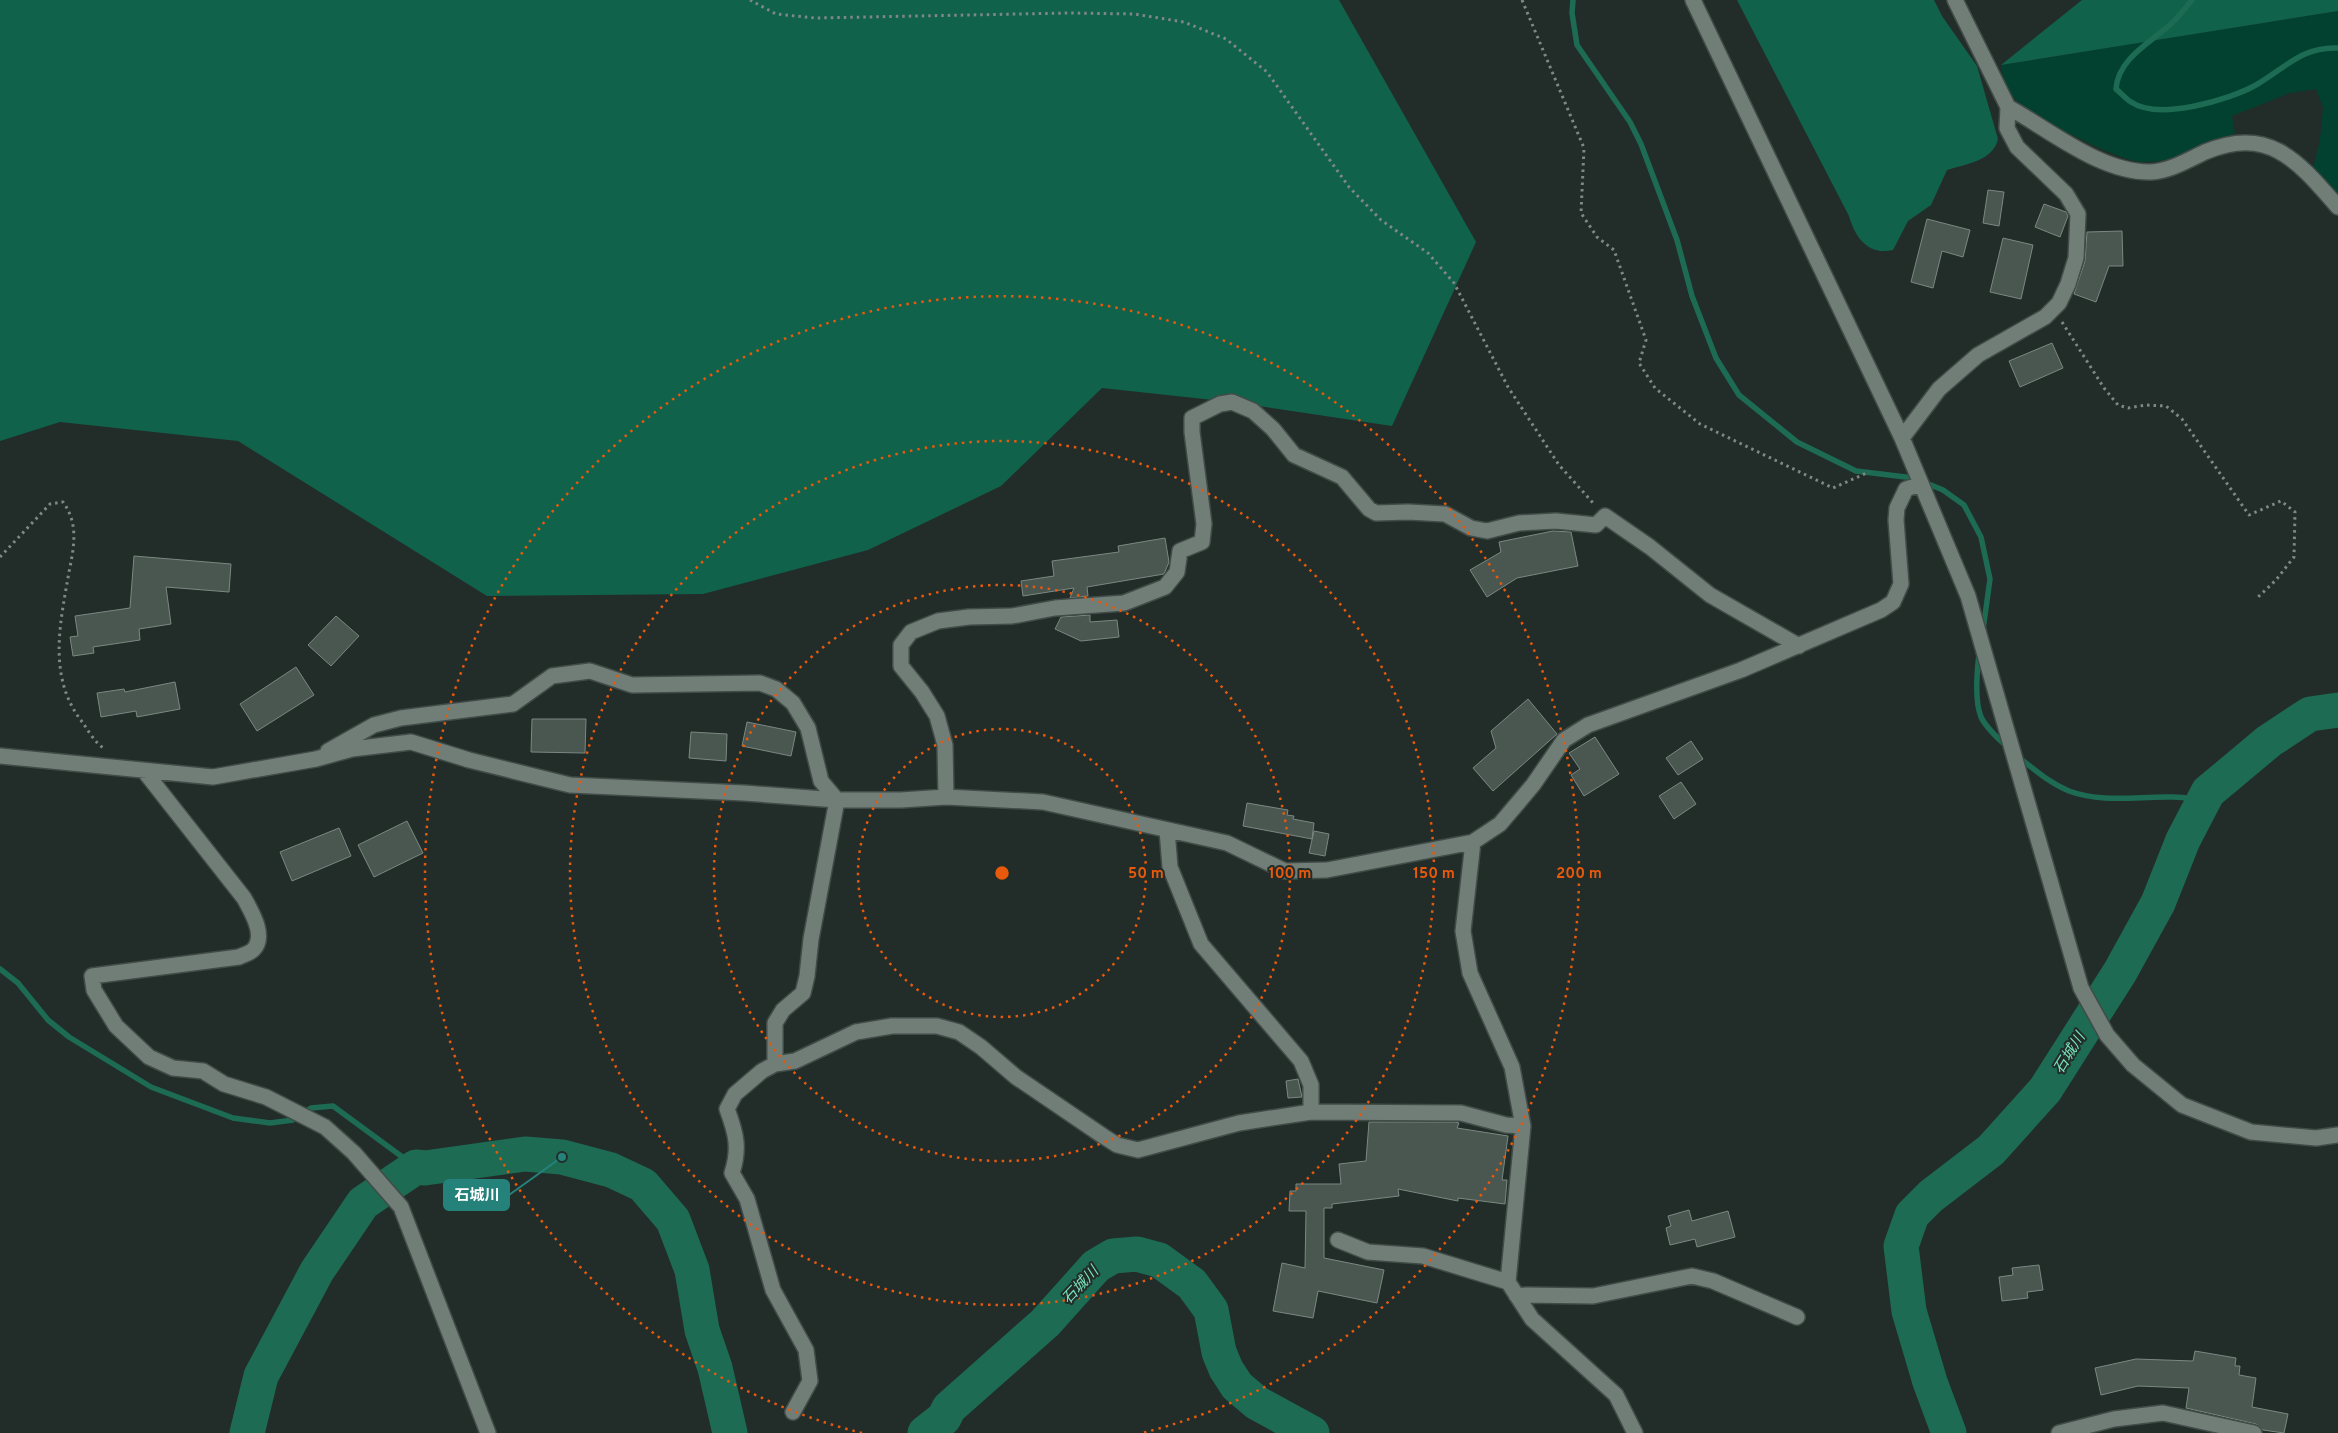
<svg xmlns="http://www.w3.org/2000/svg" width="2338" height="1433" viewBox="0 0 2338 1433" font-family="Overpass,'Noto Sans JP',sans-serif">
  <rect width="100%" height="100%" fill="#222d29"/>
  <path fill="#024130" d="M2338,11V207L2311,177L2320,140L2323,108L2316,89L2290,93L2232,116L2235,133C2204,146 2175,163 2141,162C2118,161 2031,116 2015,99C2008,92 2001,75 2001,65Z"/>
  <path fill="#11624b" d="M0,0H1339L1476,242L1392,426L1232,402L1102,388L1001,486L868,550L703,594L487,596L238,441L60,422L0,441Z
    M1737,0H1934L1942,16L1977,66L1998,139C1993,161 1966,164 1947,170L1931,205L1908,221L1893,250C1868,256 1855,237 1849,216Z
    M2082,0H2338V11L2001,65Z"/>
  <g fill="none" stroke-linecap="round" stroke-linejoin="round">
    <path stroke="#1d6b53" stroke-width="5.5" d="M1573,0L1572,13L1577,45L1630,122L1641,144L1677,240L1692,296L1716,358L1739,395L1797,442L1856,471L1914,478L1943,490L1964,505L1981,537L1990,579L1983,630
      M2192,0C2186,7 2180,15 2174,21C2154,41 2118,57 2116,89C2121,93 2125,98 2131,102C2159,121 2229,100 2256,85C2284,69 2302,46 2338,48
      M1979,654C1977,671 1974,700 1981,717C1986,728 1998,738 2007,747
      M2017,756C2034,769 2049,783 2069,791C2112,807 2160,790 2204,801
      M0,969L18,983L48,1020L69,1037L151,1087L233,1118L270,1123L293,1120L311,1108L333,1106L416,1167"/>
    <path stroke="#1d6b53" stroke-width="35" d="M247,1433L261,1376L317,1271L363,1203L416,1167L425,1168L525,1154L562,1157L611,1170L643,1185L673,1220L692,1270L702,1330L715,1368L730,1433
      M925,1433L944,1418L949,1408L1045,1323L1096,1266L1113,1256L1137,1254L1159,1260L1192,1284L1211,1310L1219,1352L1226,1369L1237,1386L1257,1403L1312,1433
      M1949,1433L1930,1382L1909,1311L1901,1246L1912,1215L1931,1196L1991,1150L2045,1090L2120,972L2158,903L2183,840L2208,792L2269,741L2310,714L2338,710"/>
  </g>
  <path fill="#4a5751" stroke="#7b8882" d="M1988,190L2004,192L1999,226L1983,223Z
    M2044,204L2066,212L2068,216L2060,237L2035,227Z
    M1927,219L1970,230L1963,257L1942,251L1933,288L1911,282Z
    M2122,231L2123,266H2109L2096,302L2074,294L2085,261L2087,232Z
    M2003,238L2033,245L2021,299L1990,292Z
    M2052,343L2063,368L2020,387L2009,361Z
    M1553,531L1571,532L1578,566L1517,578L1487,597L1470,570L1501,552L1499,542Z
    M1165,538L1169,562L1164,574L1087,587L1088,596L1070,598L1074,588L1023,596L1021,581L1054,576L1052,561L1119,552L1118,546Z
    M134,556L231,564L229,592L166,587L171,624L139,629L140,640L93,647L94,653L73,656L70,637L78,636L75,616L130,608Z
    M1090,615V622L1117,620L1119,637L1081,641L1055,629L1061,617Z
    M336,616L359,636L331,666L308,645Z
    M296,667L314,695L257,731L240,704Z
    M175,682L180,709L137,717L136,711L101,717L97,693L124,689L125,692Z
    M1528,699L1557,734L1493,791L1473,768L1496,748L1491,731Z
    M532,719H586L585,753L531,752Z
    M747,722L796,732L791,756L742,746Z
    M691,732L727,734L726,761L689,758Z
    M1595,737L1619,774L1584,796L1571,775L1580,769L1569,753Z
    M1691,741L1703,759L1678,775L1666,758Z
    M1681,782L1696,804L1674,819L1659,796Z
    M1247,803L1288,810L1287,815L1294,816L1293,819L1314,823L1312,839L1243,826Z
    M407,821L423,853L374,877L358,845Z
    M339,828L351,856L292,881L280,852Z
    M1314,831L1329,834L1325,856L1309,853Z
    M1298,1079L1302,1097L1288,1098L1286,1081Z
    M1369,1122H1455L1459,1123L1457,1128L1508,1136L1502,1180H1507L1505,1204L1458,1198V1201L1398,1189L1399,1196L1332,1204V1208H1324V1258L1384,1270L1377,1303L1318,1291L1313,1318L1273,1311L1282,1263L1305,1268L1306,1211H1289L1290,1191H1296V1184H1341L1339,1164L1366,1161Z
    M1689,1210L1692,1221L1728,1211L1735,1237L1697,1247L1695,1239L1670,1245L1666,1228L1671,1226L1668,1216Z
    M2039,1265L2043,1290L2027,1292L2028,1298L2002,1301L1999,1277L2013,1275L2012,1268Z
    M2195,1351L2236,1358L2235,1366H2240L2239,1375L2256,1378L2252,1407L2288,1414L2284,1433L2263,1430L2256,1424L2186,1408L2189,1388L2138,1386L2101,1395L2095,1368L2136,1359L2193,1361Z"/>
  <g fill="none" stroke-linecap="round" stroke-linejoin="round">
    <g stroke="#414b47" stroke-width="18">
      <path id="minor" d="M1693,0L1902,438L1968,596L2081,988L2107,1035L2133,1065L2182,1105L2251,1132L2316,1138L2338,1135
        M2008,107C2050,130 2101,173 2151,172C2170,171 2188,160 2205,152C2269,125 2298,161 2338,207
        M1902,438L1939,389L1978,355L2045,317L2059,303L2068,284L2076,258L2078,214L2066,194L2017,147L2007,128L2008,107L1955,0
        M328,751L374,725L401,718L513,704L552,676L590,671L632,685L760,683L776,689L793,703L808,728L821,781L837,800
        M0,756L213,777L316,759L352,749L411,742L469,760L570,785L744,793L837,800H901L946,797L1043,802L1227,843L1285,871L1327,870L1473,842L1500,824L1533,785L1564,740L1588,725L1741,670L1881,610L1893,602L1901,584L1896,520L1897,508L1906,489L1921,484
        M145,772L244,898C251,911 267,936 253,950C250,953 243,955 239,957L92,976L94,990L116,1026L149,1057L173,1068L203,1071L224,1084L266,1097L325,1127L354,1153L401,1207L488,1433
        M946,797L945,745L937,716L922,692L901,666V645L911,632L938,621L969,617L1012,616L1055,608L1124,603L1165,587L1177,572L1180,551L1202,542L1204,524L1192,432V418L1220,404L1232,402L1253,411L1273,429L1294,455L1342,477L1369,509L1376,513L1408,512L1445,514L1471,528L1487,531L1519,523L1556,521L1596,525L1605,516L1650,547L1710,595L1799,646
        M1167,830L1170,867L1201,944L1301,1061L1311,1085V1112
        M1473,842L1463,931L1470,973L1512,1067L1523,1126L1508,1282L1532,1319L1616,1395L1635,1433
        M775,1064V1023L783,1010L803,993L807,976L811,939L837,800
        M1338,1240L1368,1252L1423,1256L1508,1282
        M1516,1295L1593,1296L1692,1276L1713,1281L1797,1317
        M793,1412L810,1381L806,1350L773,1290L747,1199L732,1173C740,1148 736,1133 727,1109L735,1094L762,1071L775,1064L795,1061L856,1032L892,1026H937L959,1032L981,1047L1016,1077L1103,1136L1117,1145L1138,1150L1239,1123L1311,1112L1461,1113L1506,1125L1523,1126
        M2059,1433L2114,1419L2163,1413L2254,1433"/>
    </g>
    <path stroke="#7f8885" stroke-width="3" stroke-dasharray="2.5 4" stroke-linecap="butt" d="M750,0L776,14L815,18L1070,13L1134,14L1184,22L1226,39L1267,72L1349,187L1381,220L1428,253L1454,283L1508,387L1559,465L1594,504
      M1522,0L1584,148L1581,213L1597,237L1614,250L1646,340L1639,363L1655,388L1700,424L1833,488L1869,472
      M2062,322L2104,388L2118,405L2128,408L2146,405L2166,406L2182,419L2249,515L2281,501L2295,512L2294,557L2276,580L2258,597
      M0,557L50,504L63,502C79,524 74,547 69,572C60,624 47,678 83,723C89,732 96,744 105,749"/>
    <use href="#minor" stroke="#717e78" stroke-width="15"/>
  </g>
  <g fill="none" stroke="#e8590c" stroke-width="2.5" stroke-dasharray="2.5 5">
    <circle cx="1002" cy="873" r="144"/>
    <circle cx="1002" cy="873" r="288"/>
    <circle cx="1002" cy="873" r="432"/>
    <path d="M862 1433A577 577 0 1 1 1142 1433"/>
  </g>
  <g text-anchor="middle" stroke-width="4" stroke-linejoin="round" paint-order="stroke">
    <g font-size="15" font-style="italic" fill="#78e3bd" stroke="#222d29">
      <text transform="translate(2069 1053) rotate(-58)" y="5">石城川</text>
      <text transform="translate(1080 1285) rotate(-47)" y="5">石城川</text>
    </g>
  </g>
  <circle cx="1002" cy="873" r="8" fill="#e8590c" stroke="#222d29" stroke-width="2.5"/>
  <g font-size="15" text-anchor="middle" font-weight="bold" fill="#e8590c" stroke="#222d29" stroke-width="4" stroke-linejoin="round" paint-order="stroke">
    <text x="1146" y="878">50 m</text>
    <text x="1290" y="878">100 m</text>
    <text x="1434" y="878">150 m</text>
    <text x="1579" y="878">200 m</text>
  </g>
  <path fill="none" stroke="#25827b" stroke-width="2" d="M562 1157L509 1195"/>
  <circle fill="#25827b" stroke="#222d29" stroke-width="2" cx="562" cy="1157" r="5"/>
  <rect fill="#25827b" stroke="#25827b" stroke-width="2" x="444" y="1180" width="65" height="30" rx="5"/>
  <g font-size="15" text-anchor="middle" font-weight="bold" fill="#fff">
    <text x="477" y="1200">石城川</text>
  </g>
</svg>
